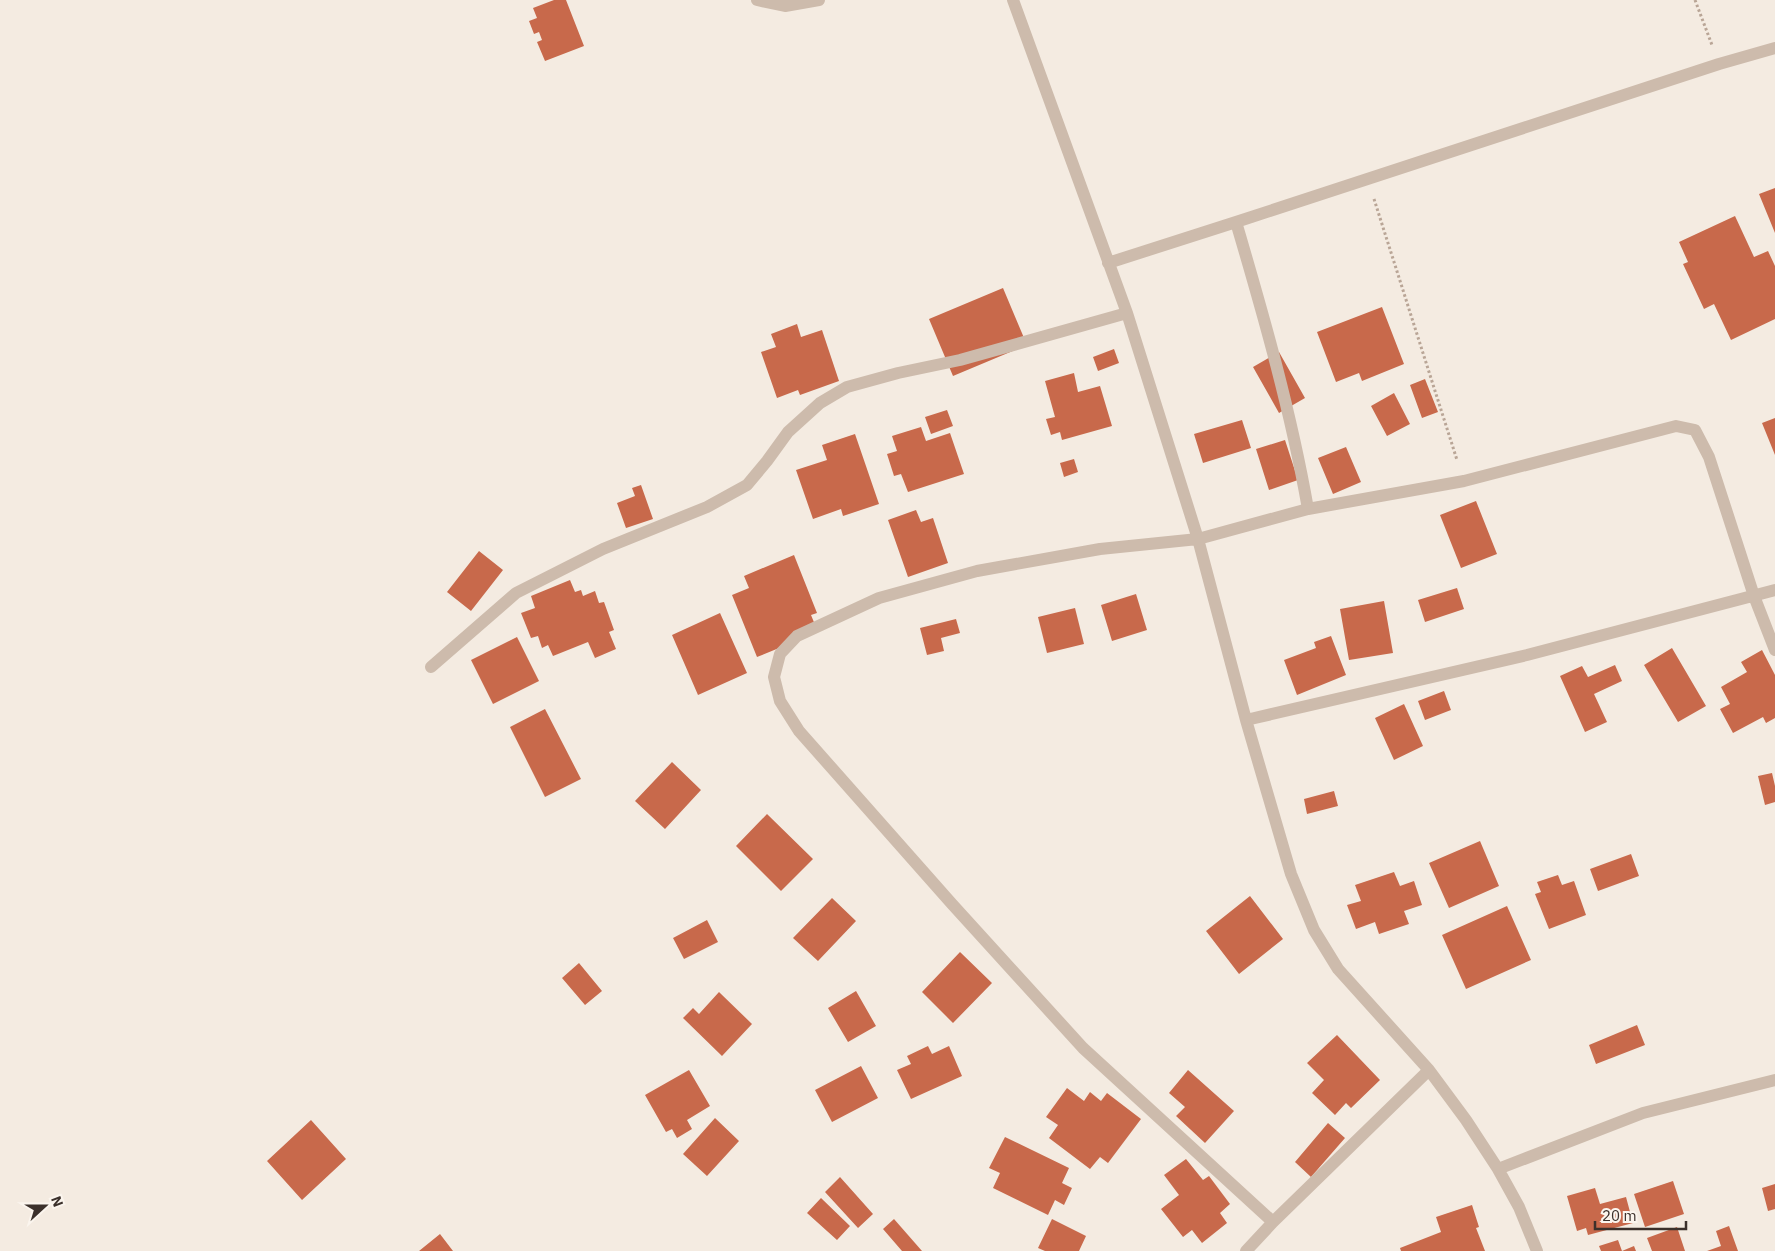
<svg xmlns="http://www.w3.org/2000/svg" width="1775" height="1251" viewBox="0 0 1775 1251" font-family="'IBM Plex Sans',sans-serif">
  <rect width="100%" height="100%" fill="#f4ebe1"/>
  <path fill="#c8694b" d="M554,0H566L584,46L545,61L537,42L542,40L539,32L534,34L529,21L537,18L533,8Z
    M1775,188V233L1759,194Z
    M1735,216L1754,257L1768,251L1775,266V319L1731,340L1714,304L1704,309L1683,264L1688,262L1679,242Z
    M1003,288L1027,345L953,376L929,319Z
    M1382,307L1404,364L1362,381L1359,373L1336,382L1317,332Z
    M797,324L801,337L822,330L839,381L800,395L798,390L777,398L761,352L776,347L771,334Z
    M1114,349L1119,363L1098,371L1093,357Z
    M1279,352L1305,398L1279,413L1253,367Z
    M1074,373L1078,392L1100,386L1112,426L1062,440L1060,432L1051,435L1046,419L1055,417L1045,381Z
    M1425,379L1438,412L1422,418L1410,385Z
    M1394,393L1410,424L1387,436L1371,406Z
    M947,410L953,426L931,434L925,417Z
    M1775,418V455L1762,423Z
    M1242,420L1251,448L1203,463L1194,434Z
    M921,427L926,441L950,433L964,474L908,492L901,474L894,476L887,454L897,451L892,436Z
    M855,434L879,504L843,516L841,509L813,519L796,470L827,460L822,445Z
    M1285,440L1298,480L1269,490L1256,449Z
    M1346,447L1361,482L1333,494L1318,458Z
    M1074,459L1078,472L1064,477L1060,463Z
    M641,485L653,519L626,528L617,503L635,496L632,488Z
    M1476,501L1497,554L1461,568L1440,515Z
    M916,510L921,522L933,518L948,563L908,577L888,520Z
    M479,551L503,570L471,611L447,592Z
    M794,555L817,613L811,615L818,632L757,657L732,595L749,588L744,576Z
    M570,580L575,592L581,590L583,596L595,591L599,603L604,602L614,630L609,632L616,649L595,658L588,642L553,656L548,645L542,648L538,636L531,638L521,613L535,608L531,596Z
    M1457,588L1464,609L1425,622L1418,600Z
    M1136,594L1147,630L1112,641L1101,605Z
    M1384,601L1393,653L1349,660L1340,609Z
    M1075,608L1084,644L1047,653L1038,617Z
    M720,613L747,673L698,695L672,635Z
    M956,619L960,633L941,638L944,651L927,655L920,628Z
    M1331,636L1346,675L1297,695L1284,660L1316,648L1314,642Z
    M517,637L539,681L493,704L471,660Z
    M1672,648L1706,706L1678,722L1644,665Z
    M1762,650L1775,675V718L1766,723L1763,717L1733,733L1720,709L1730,704L1721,687L1747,672L1741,662Z
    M1615,665L1622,681L1594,694L1607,722L1585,732L1560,676L1582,666L1588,677Z
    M1444,691L1451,710L1425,720L1418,701Z
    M1404,704L1423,746L1394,760L1375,718Z
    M545,709L581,779L545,797L510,727Z
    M672,762L701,790L665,829L635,801Z
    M1772,773L1775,786V802L1765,805L1758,776Z
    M1334,791L1338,806L1307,814L1304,799Z
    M767,814L813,859L781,891L736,846Z
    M1480,841L1499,886L1449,908L1429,863Z
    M1631,854L1639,876L1598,891L1590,869Z
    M1394,872L1400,886L1414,881L1422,905L1404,911L1409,924L1379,934L1375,922L1356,929L1347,905L1361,901L1355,885Z
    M1558,875L1562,885L1574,881L1586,915L1549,929L1535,894L1541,892L1537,882Z
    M1250,896L1283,939L1239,974L1206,931Z
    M832,898L856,921L818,961L793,938Z
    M1507,906L1531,960L1466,989L1442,935Z
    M707,920L718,942L684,959L673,938Z
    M960,952L992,983L953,1023L922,992Z
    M579,963L602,991L585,1005L562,978Z
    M856,991L876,1026L848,1042L828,1008Z
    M719,992L752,1024L722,1056L683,1018L693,1008L699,1014Z
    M1637,1025L1645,1045L1596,1064L1589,1045Z
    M1337,1035L1380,1080L1351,1108L1346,1103L1335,1115L1312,1093L1324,1080L1307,1063Z
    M928,1046L932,1054L949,1046L962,1076L911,1099L897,1070L911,1064L907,1056Z
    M861,1066L878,1098L832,1122L815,1090Z
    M689,1070L710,1106L687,1120L692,1129L677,1138L672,1129L666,1132L645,1095Z
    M1188,1070L1234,1111L1205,1143L1176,1116L1185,1107L1169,1093Z
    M1067,1088L1084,1101L1090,1092L1101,1101L1107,1093L1141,1119L1108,1163L1100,1157L1090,1169L1049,1138L1058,1125L1046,1117Z
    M715,1118L739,1141L707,1176L683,1154Z
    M311,1120L346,1159L302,1200L267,1161Z
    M1328,1123L1345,1138L1311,1177L1295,1162Z
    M1005,1137L1069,1168L1062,1183L1072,1188L1064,1205L1055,1200L1048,1215L993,1188L1000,1173L989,1168Z
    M1186,1159L1203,1180L1209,1176L1230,1204L1220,1213L1227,1223L1202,1243L1192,1230L1183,1237L1161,1209L1179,1195L1164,1175Z
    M840,1177L873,1214L858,1228L825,1192Z
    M1673,1181L1684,1214L1645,1227L1634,1194Z
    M1775,1184V1209L1768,1211L1762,1188Z
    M1595,1188L1600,1204L1626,1197L1633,1223L1588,1235L1586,1228L1577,1231L1567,1196Z
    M821,1198L850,1226L837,1240L807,1213Z
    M1472,1205L1479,1227L1476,1228L1485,1251H1401L1400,1248L1441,1232L1436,1217Z
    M894,1219L922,1251H902L883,1229Z
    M1052,1219L1086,1236L1079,1251H1045L1038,1248Z
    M1729,1226L1738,1251H1707L1721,1246L1716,1231Z
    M1677,1227L1685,1251H1652L1647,1238Z
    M440,1234L453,1251H419Z
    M1618,1240L1622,1251L1634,1246L1636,1251H1601L1599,1246Z"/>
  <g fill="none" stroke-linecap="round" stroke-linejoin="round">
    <path stroke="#b9a596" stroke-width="3" stroke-dasharray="2.5 2.5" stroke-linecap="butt" d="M1695,0L1712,45
      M1374,199L1457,460"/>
    <path stroke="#cdbbac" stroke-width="12" d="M757,0L785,6L819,0
      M1013,0L1127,313L1198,539L1246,720L1291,874L1314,930L1338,969L1429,1070L1466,1120L1498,1169L1519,1207L1537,1251
      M1236,222C1264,317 1291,412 1308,509
      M1108,263L1236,222L1719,64L1775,48
      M431,667L516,593L603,549L707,507L747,485L767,461L788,432L820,403L847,387L898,373L960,360L1127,313
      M1246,720L1527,655L1775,590
      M1498,1169L1643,1113L1775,1080
      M1273,1222L1083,1048L952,904L799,731L780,701L774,677L780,654L797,636L879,598L977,571L1100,549L1198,539L1308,509L1464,481L1676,426L1695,430L1709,457L1754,596L1775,650
      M1246,1251L1273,1222L1429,1070"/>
  </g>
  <g transform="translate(45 1206) rotate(69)" stroke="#fbf5ee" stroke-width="4" paint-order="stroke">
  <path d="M0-4L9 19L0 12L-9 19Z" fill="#3b302b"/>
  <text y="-8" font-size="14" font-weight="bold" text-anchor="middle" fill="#3b302b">N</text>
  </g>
  <path d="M1595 1221v8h91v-8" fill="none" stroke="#3b302b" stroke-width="2.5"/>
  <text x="1602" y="1221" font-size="15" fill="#3b302b" stroke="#fbf5ee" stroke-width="4" paint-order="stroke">20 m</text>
</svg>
